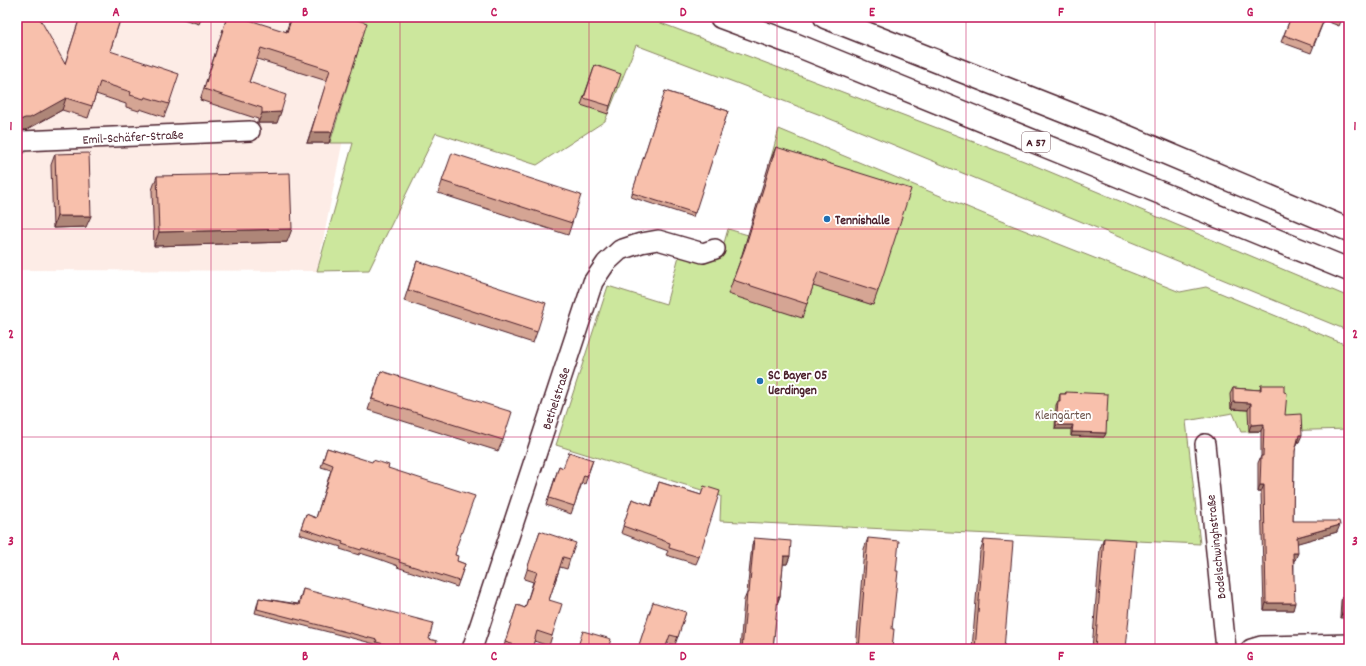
<svg xmlns="http://www.w3.org/2000/svg" width="1366" height="666" viewBox="0 0 1366 666" font-family="Dekko,sans-serif">
  <rect width="100%" height="100%" fill="#fff"/>
  <filter id="ink" filterUnits="userSpaceOnUse"><feTurbulence type="fractalNoise" baseFrequency=".025" numOctaves="2"/><feDisplacementMap in="SourceGraphic" scale="8" xChannelSelector="R" yChannelSelector="G"/><feConvolveMatrix kernelMatrix="1 2 1 2 8 2 1 2 1" color-interpolation-filters="sRGB"/></filter>
  <g filter="url(#ink)">
    <path fill="#fdece6" d="M17,17H335L365,28L317,271L17,270Z"/>
    <path fill="#cce79d" stroke="#8b8364" d="M335,17H645L1024,161L1349,297V331L818,114L636,45L605,121L537,165L436,133L369,270L317,271L353,143H330L365,28Z
      M779,129L996,219L1180,292L1206,287L1349,346V429L1241,432L1233,413L1186,421L1200,544L720,521L721,496L556,445L608,286L666,304L679,256L716,254L724,243L728,229L748,235L740,262L873,305L770,161Z"/>
    <g fill="none" stroke-linecap="round" stroke-linejoin="round">
      <g stroke="#4a1f2b" stroke-width="22">
        <path id="minor" d="M17,145L22,141L250,131
          M1205,444L1226,649
          M472,649L593,282L606,263L620,250L641,243L658,240L703,253L715,249
          M1251,649L1261,646L1349,644"/>
      </g>
      <g stroke="#4a1f2b" stroke-width="25">
        <path id="motorway" d="M721,17L794,44L1107,171L1349,270
          M825,17L1116,132L1349,230"/>
      </g>
      <use href="#minor" stroke="#fff" stroke-width="19"/>
      <use href="#motorway" stroke="#fff" stroke-width="22"/>
    </g>
    <path fill="#d5a594" stroke="#4a1f2b" d="M17,17L65,64L80,17H121L110,51L169,104L164,117L140,109L139,111L126,107V104L96,94L88,118L62,110L26,130H21L17,132Z
      M177,17H202L199,24Z
      M227,17L286,32L291,17H348L332,132L329,143H307L327,81L257,59L249,82L277,123H258V119L200,100Z
      M1291,17H1343L1339,26L1324,20L1311,53L1281,42Z
      M595,65L610,106L608,114L581,105Z
      M665,91L728,111L693,217L631,197Z
      M776,147L878,291L873,305L813,286L802,318L728,294L741,258L770,161Z
      M55,154L86,227L53,228L51,165Z
      M448,165L572,223L568,235L438,193Z
      M157,176L287,242L154,246L152,190Z
      M417,261L537,332L533,343L404,301Z
      M381,371L503,440L498,451L368,410Z
      M1261,385L1285,415L1299,442H1298L1295,451L1294,461L1293,521L1337,532L1297,543L1295,560H1294L1293,610H1264L1261,492H1258V463L1261,456V431H1249L1248,410L1231,409L1230,394L1233,388L1260,390Z
      M1066,392L1106,433L1104,437L1071,436V429H1055L1056,405L1058,401H1059V398L1060,394H1065Z
      M327,448L388,468L456,548L455,555L457,561L465,564L457,587L397,567L398,566L379,559L360,553L359,555L340,549L341,547L299,534L306,514L316,518L331,470L321,467Z
      M593,460L585,484L582,483L571,514L546,505L559,466L563,468Z
      M659,482L701,495L704,486L699,557L696,564L666,555L668,551L621,533L632,499L651,506Z
      M540,531L570,559L567,569L560,567L549,600L552,636L549,646L534,641L532,649H503L517,605L525,608L533,582L524,579Z
      M754,538L790,556L787,564H783L780,596L777,604L773,649H740L744,600L747,593L752,545Z
      M868,538L892,629V649H856L864,549Z
      M1104,538L1126,649H1092L1100,549Z
      M984,540L1004,649H972L980,551Z
      M303,589L429,639L435,649H395L392,648L391,649H385L375,646V644L255,613L259,598L298,604Z
      M1342,597H1349L1340,618L1341,601Z
      M651,609L686,612L675,645L667,643L665,649H638Z"/>
    <path fill="#ae8678" stroke="#4a1f2b" d="M66,98L62,110L26,130H21L17,132V125L18,121Z
      M281,112L277,123H258L262,113Z
      M311,132H332L329,143H307Z
      M57,216H91L86,227L53,228Z
      M292,229L287,242L154,246L159,232Z
      M1233,402L1251,403L1248,410L1231,409Z
      M1264,424L1261,431H1249L1251,425Z
      M1056,425H1073L1071,429H1055Z
      M1072,432L1106,433L1104,437L1071,436Z
      M1299,435H1302L1299,442H1297Z
      M1260,485H1264L1261,492H1258Z
      M1340,525L1337,532L1295,544L1297,537Z
      M1293,553H1298L1295,560H1291Z
      M784,556H790L787,564H781Z
      M778,596H780L777,604H775Z
      M1266,603H1295L1293,610H1264Z
      M1342,614H1349V618H1340Z"/>
    <path fill="#f8c0ac" stroke="#4a1f2b" d="M17,17H39L65,64L80,17H121L110,51L179,74L169,104L145,97L144,99L130,95L131,92L100,82L92,106L66,98L30,118H25L18,121L17,119Z
      M227,17H240L287,32L292,17H348L367,23L332,132H311L330,70L261,48L249,82L286,95L281,112L262,113V108L204,89Z
      M1291,17H1325L1313,46L1284,35Z
      M595,65L621,74L610,106L584,98Z
      M665,91L728,111L695,213L632,193Z
      M776,147L911,189L878,291L818,272L807,304L733,280L745,248Z
      M89,153L91,216H57L55,154Z
      M452,153L581,195L572,223L442,181Z
      M290,173L292,229L159,232L157,176Z
      M417,261L546,303L537,332L408,290Z
      M381,371L512,412L503,440L372,399Z
      M1261,385H1284V392L1287,393L1285,415L1301,414L1302,435H1299L1295,451V457H1294L1293,521H1339L1340,525L1297,537L1298,553H1293L1295,603H1266L1264,485H1260L1261,456H1263L1264,424L1251,425V403L1233,402V388L1261,390Z
      M1066,392L1108,394L1106,433L1072,432L1073,425H1056L1058,401H1060V394H1066Z
      M327,448L372,462L373,460L389,465L388,468L475,496L456,548H457L455,555L458,556L457,561L465,564L459,581L399,562L400,560L362,548L361,550L342,544L343,542L301,528L306,514L316,518L333,465L323,461Z
      M569,452L593,460L587,476L584,475L574,506L549,498L559,466L563,468Z
      M659,482L701,495L704,486L720,491L699,557L669,548L670,543L623,526L632,499L652,506Z
      M540,531L576,543L570,559L563,557L549,600L562,604L552,636L537,631L532,649H528L505,642L517,605L525,608L537,572L527,569Z
      M754,538L791,541L790,556H784L780,596H778L773,649H742L747,593H749Z
      M868,538L899,541L896,571H898L892,629H894L892,649H859Z
      M1104,538L1136,540L1126,649H1095Z
      M984,540L1013,542L1004,649H975Z
      M303,589L433,623L429,639L437,641L435,649H411L393,644L392,646L376,642L377,640L257,609L259,598L299,605Z
      M1342,597H1349V614H1342Z
      M653,602L686,612L678,637L670,635L665,649H642L638,648Z
      M583,631L611,639L608,649H577Z"/>
  </g>
  <path fill="none" stroke="#c2185b" stroke-width="1" stroke-opacity="0.55" d="M211,17V649M400,17V649M589,17V649M777,17V649M966,17V649M1155,17V649M17,229H1349M17,437H1349"/>
  <g fill="#1f6fb2" stroke="#fff" stroke-width="1.5">
    <circle cx="827" cy="219" r="4"/>
    <circle cx="760" cy="381" r="4"/>
  </g>
  <g text-anchor="middle" stroke-width="4" stroke-linejoin="round" paint-order="stroke">
    <rect fill="#fff" stroke="#80626b" stroke-width="1" x="1022" y="132" width="28" height="20" rx="3"/>
    <g font-size="12" font-weight="bold" fill="#4a1f2b">
      <text x="1036" y="146">A 57</text>
    </g>
    <g font-size="13" fill="#4a1f2b" stroke="#fff">
      <text transform="translate(133 136) rotate(-3)" y="5">Emil-Schäfer-Straße</text>
      <text transform="translate(555 398) rotate(-72)" y="5">Bethelstraße</text>
      <text transform="translate(1215 547) rotate(-96)" y="5">Bodelschwinghstraße</text>
    </g>
    <g font-size="13" font-weight="bold" fill="#4a1f2b" stroke="#fff" text-anchor="start">
      <text x="835" y="224">Tennishalle</text>
      <text x="768" y="379">SC Bayer 05<tspan x="768" dy="15">Uerdingen</tspan></text>
    </g>
    <g font-size="13" fill="#6a5148" stroke="#fff">
      <text x="1063" y="419">Kleingärten</text>
    </g>
  </g>
  <rect width="1366" height="666" fill="none" stroke="#fff" stroke-width="44"/>
  <rect x="22" y="22" width="1322" height="622" fill="none" stroke="#c2185b" stroke-width="1.5"/>
  <g font-size="13" text-anchor="middle" font-weight="bold" fill="#c2185b">
    <text x="116" y="16">A</text>
    <text x="305" y="16">B</text>
    <text x="494" y="16">C</text>
    <text x="683" y="16">D</text>
    <text x="872" y="16">E</text>
    <text x="1061" y="16">F</text>
    <text x="1250" y="16">G</text>
    <text x="11" y="130">1</text>
    <text x="1355" y="130">1</text>
    <text x="11" y="338">2</text>
    <text x="1355" y="338">2</text>
    <text x="11" y="545">3</text>
    <text x="1355" y="545">3</text>
    <text x="116" y="660">A</text>
    <text x="305" y="660">B</text>
    <text x="494" y="660">C</text>
    <text x="683" y="660">D</text>
    <text x="872" y="660">E</text>
    <text x="1061" y="660">F</text>
    <text x="1250" y="660">G</text>
  </g>
</svg>
